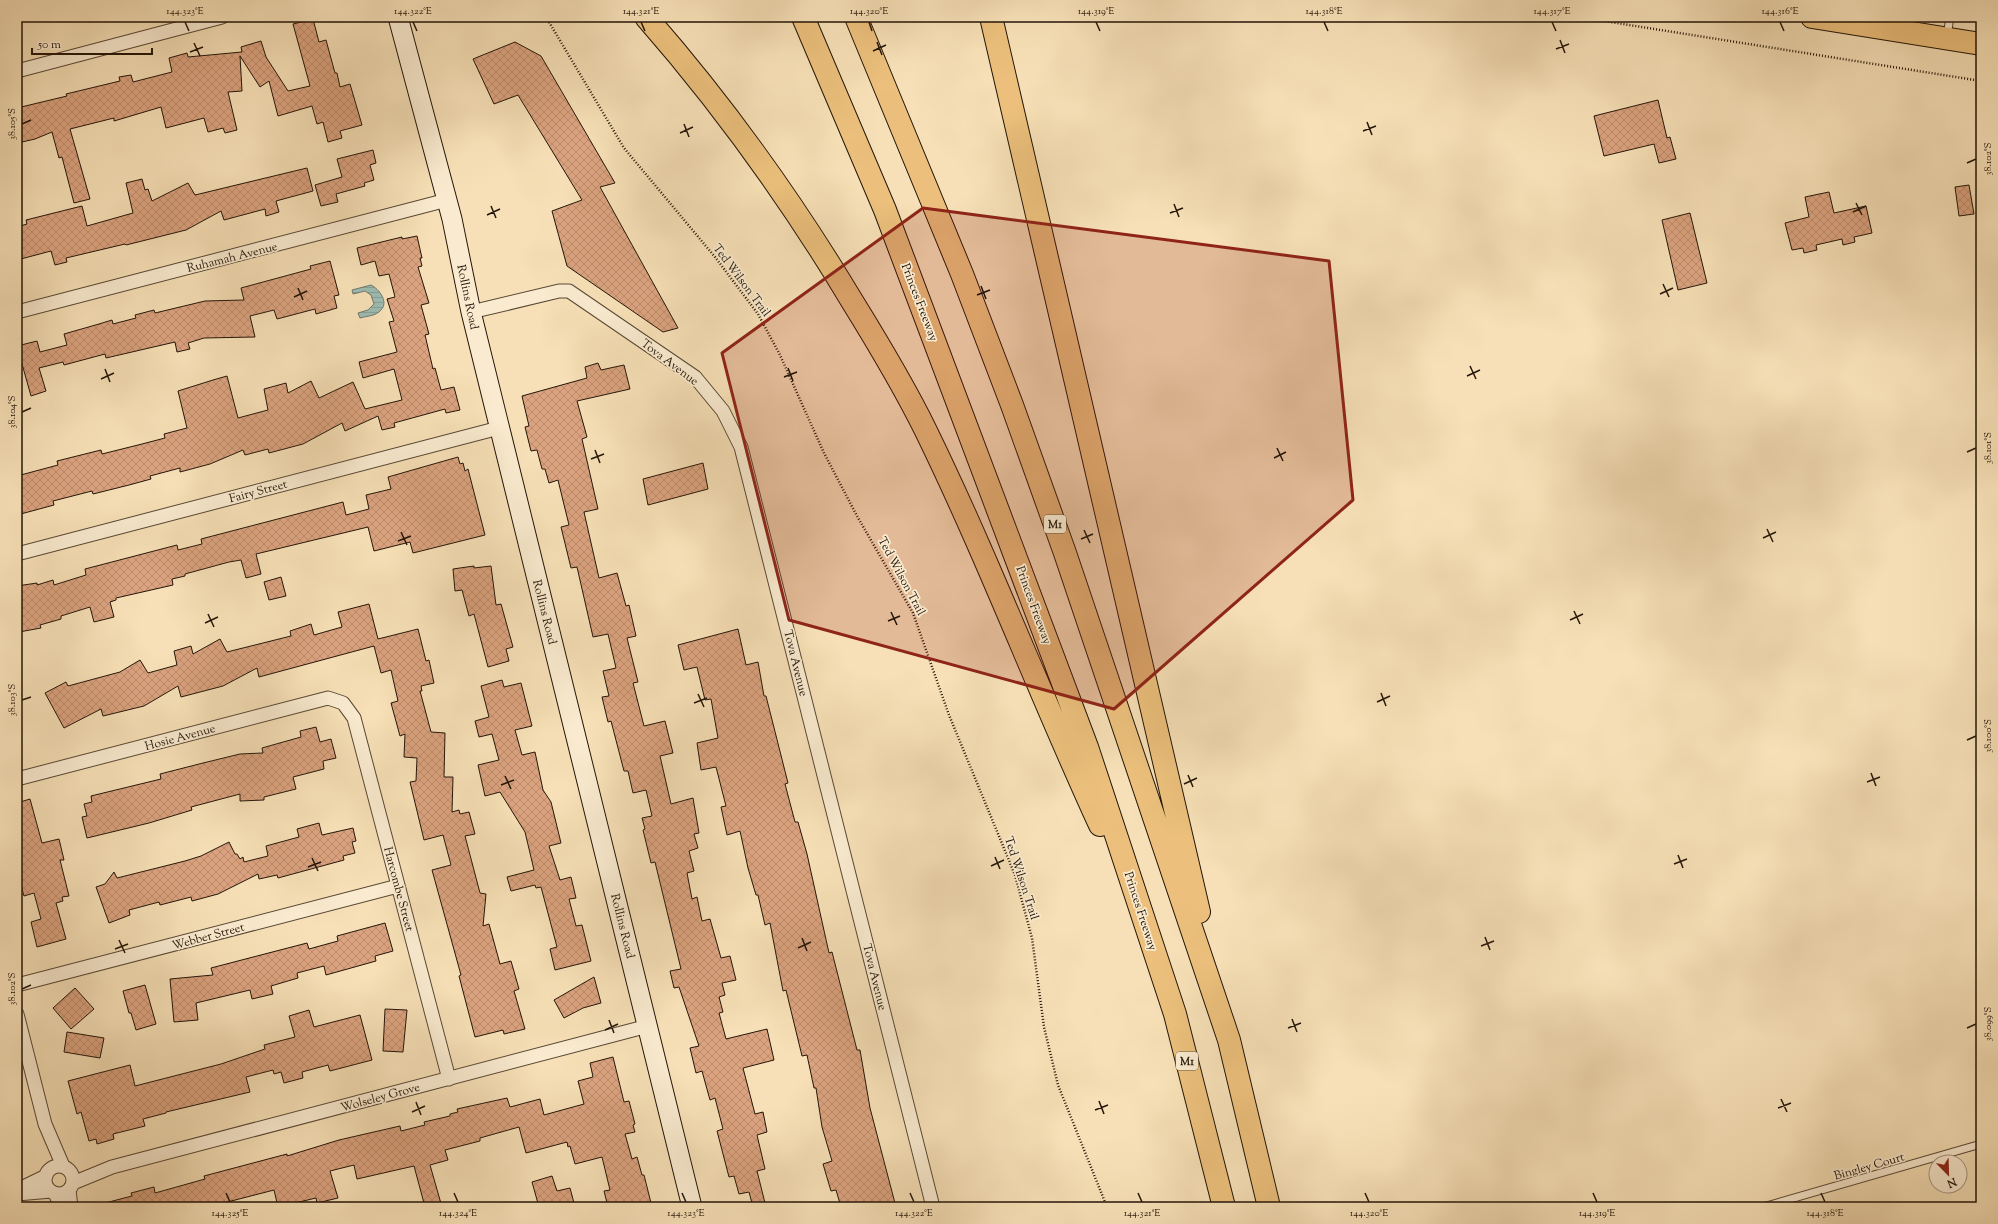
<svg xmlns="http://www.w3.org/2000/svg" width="1998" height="1224" viewBox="0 0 1998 1224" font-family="'Sorts Mill Goudy',serif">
  <defs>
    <pattern id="water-rules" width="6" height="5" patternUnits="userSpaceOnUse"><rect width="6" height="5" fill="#9ebcb3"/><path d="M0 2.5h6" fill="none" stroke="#88a198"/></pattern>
    <pattern id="building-cross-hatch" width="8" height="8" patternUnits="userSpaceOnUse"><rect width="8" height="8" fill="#dba37f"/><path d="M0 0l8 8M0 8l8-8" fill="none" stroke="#bc8b6c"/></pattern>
  </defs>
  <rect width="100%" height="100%" fill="#f7e0b7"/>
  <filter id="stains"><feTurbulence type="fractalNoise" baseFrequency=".005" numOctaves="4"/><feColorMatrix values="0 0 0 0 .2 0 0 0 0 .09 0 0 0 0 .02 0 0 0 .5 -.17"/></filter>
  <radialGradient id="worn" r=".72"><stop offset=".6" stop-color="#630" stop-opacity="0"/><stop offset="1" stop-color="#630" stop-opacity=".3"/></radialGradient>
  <path fill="url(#water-rules)" stroke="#6d796f" d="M371,285C379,289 389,302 381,310C376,316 367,316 360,318L358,313L368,310L374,304L371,295L365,291L353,294L352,290Z"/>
  <path fill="url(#building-cross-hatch)" stroke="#231508" d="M313,19L319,42L326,40L335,73H337L340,87L350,84L362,125L340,131L342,138L328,142L323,122L317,124L312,106L278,116L269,81L260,87L240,56L242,91L228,92L237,130L225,133L223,128L208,132L204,118L166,128L161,107L114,121V118L70,129L90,199L74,203L62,157L59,158L52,132L35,139L22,142L21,138L17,139V108L67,96L66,94L120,81L119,77L131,75L133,82L172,72L169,58L187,53L188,57L242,52L241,47L261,41L266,57L288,91L310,86L293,24Z
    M515,42L541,56L615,183L600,187L678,328L663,332L567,266L552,211L582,200L518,95L494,104L473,59Z
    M1658,100L1667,138L1670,137L1676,159L1659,163L1654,144L1604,156L1594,116Z
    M373,150L376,163L370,165L374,180L364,183L365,186L336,194L338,202L321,206L315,185L342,177L337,159Z
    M307,168L313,191L276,201L279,212L266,216L265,209L224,220L221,211L186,230L126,245L125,244L66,258L67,262L55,265L51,251L17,260V227L27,224L26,220L82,206L87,226L133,213L126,183L142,179L145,190L148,189L152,201L188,183L195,195Z
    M1969,185L1974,214L1959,216L1955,187Z
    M1829,192L1834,213L1866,206L1872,233L1854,237L1855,242L1843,245L1842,239L1816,245L1817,250L1804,253L1803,248L1792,250L1785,223L1809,217L1805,197Z
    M1690,213L1707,283L1678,290L1662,220Z
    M417,236L422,258H420L422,266L418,267L429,303L421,305L429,334L425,335L433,369L435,368L441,390L454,387L460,410L446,413L445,409L394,423L395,427L382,430L378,416L345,431L342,423L303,444L269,453L268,449L245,455L243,450L210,464L180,472V468L150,476L151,479L129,485L93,494L92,491L53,501L54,505L17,515V476L58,465L57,461L101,450L102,454L142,444L165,438L164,434L187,428L178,391L213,380L227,376L238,418L268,410L264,389L286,383L288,393L311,381L319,398L353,382L365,409L402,400L394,369L363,378L359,362L397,352L389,322L394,321L387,299L395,297L389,274L379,276L375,261L361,265L357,248L402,237V239Z
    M330,261L339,295L334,296L337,308L316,314L315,309L277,319L274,310L250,316L255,337L204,338L188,343L190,349L177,352L175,342L106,358L105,354L64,365L63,362L39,368L46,391L31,396L17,346L37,341L40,352L67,345L64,334L99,324L112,320L113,324L136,318L135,315L154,310L155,313L205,301L244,300L241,288L311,269L310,266Z
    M598,363L601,370L624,365L630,389L577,401L587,437L582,439L598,509L584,512L599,578L617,573L626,606L629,605L636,636L627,638L638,682L633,683L644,726L665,721L673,753L660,756L671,804L693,798L699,833L694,834L698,848L689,851L694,871L687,873L692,899L697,897L702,921L710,919L721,958L730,956L736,980L722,983L725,995L719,997L723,1012L719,1013L726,1039L767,1029L774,1060L743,1068L755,1114L763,1112L767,1132L757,1135L765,1169L757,1171L766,1207H753L749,1192L739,1194L734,1176L729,1177L717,1131L723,1129L715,1098L710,1100L702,1071L696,1073L690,1048L699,1046L679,987L674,988L670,971L681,969L655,862L651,863L643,830L645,829L642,818L652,816L646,790L633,793L628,771H624L611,721L608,722L602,697L609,696L603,671L616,668L608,634L593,637L577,567L571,568L561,527L569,525L558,480L549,483L545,469H542L537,450L531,451L525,427L529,426L522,396L587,378L585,367Z
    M458,457L460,464L463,463L465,471L468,469L485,535L413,553L410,542L374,551L368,527L256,554L261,574L246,578L241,560L229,562L185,574V576L172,579L173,585L116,598V600L110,602L114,617L94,622L90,607L61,616V619L40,625L41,628L19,632L17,622V586L37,583V585L53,580L54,585L86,575L85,569L177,545L178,550L202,544L201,539L343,502L346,515L369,509L366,495L391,489L388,477Z
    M703,463L708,489L648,505L643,479Z
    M474,566V568L491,566L496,605L501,604L513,647L506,649L509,661L488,667L474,614L469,616L462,590L455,591L453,569Z
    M281,577L286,596L269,600L264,582Z
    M369,604L378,639L418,629L426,661L429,660L434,683L421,686L422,691H420L431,732L445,733L444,777H453L452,812L459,810L460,814L469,812L475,834L465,836L480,893L486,894L483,926L489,924L500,964L511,961L519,989L514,991L525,1029L504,1034L503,1030L475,1037L459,976L461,975L432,870L451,865L443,835L424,840L410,782L416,781L417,758L404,757L405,734L400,736L391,703L398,701L391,670L381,673L374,646L259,677L257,668L223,686L181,697L178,686L144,706L103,716L101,709L64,728L45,693L66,682L68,686L120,672L140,660L148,673L177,665L174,651L191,646L193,654L220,639L227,652L291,636L290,631L311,624L314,635L342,627L338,612Z
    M738,629L746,665L758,662L764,696H766L788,783L785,784L795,822H798L807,854L829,953L832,952L857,1050H860L870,1108L896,1207H841L836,1190L831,1191L823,1164L832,1161L822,1127L816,1088H814L807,1055L802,1056L786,990L783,991L770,923L765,925L758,895H756L748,868L740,831L727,835L721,807L726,806L716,767L701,770L697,743L718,738L711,699L705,700L697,667L684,670L678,645Z
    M502,680L504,687L521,683L532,726L515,730L522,755L535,752L543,790L551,802L561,843L549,846L560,880L571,877L576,898L569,899L576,926L582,925L591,961L555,970L550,949L557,947L541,887L536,888L535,885L511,891L507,877L534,870L525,832L500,792L485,796L478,765L499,760L492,734L479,737L475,721L489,717L481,686Z
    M316,727L320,742L331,739L336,758L323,761L324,769L293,777L296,789L264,797V800L240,801V794L191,807L192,810L149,823L87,838L82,817L87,816L84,804L92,802L91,796L161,779L160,774L203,763L240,754L263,753L262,748L301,737L300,731Z
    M30,799L42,843L59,839L64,860H60L69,896L62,897L63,901L56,903L66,939L37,947L31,922L41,919L34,893L24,896L17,872V803Z
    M319,823L322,835L353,828L356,841L352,842L355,853L343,856L344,860L278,878L277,875L259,879L258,874L218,894L192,901L191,897L160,905L159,902L129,910L130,915L109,923L96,887L105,884L114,872L117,878L185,861L201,856L229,842L235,854H237L240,859L243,857L244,862L268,856L266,846L299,837L297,829Z
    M385,923L393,951L375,956L376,961L326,975L324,966L297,973L298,978L271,986L273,994L252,999L250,990L196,1003L198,1020L174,1022L170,979L213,975L211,968L307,943L309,949L338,941L337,936Z
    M594,977L601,1003L583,1008L564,1018L554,1000Z
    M145,985L156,1024L136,1030L131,1013H129L123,991Z
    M75,988L94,1009L71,1029L53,1008Z
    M385,1009L407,1010L403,1052L383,1051Z
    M309,1010L314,1027L360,1015L372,1060L330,1071L328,1065L302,1072L303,1078L284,1083L281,1072L274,1074L273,1070L246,1077L250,1092L166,1112V1113L143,1119L145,1126L113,1134L114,1139L97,1144L96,1139L89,1141L81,1112L77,1114L68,1081L130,1065L135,1086L221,1064L265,1049L264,1045L295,1037L289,1016Z
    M67,1032L104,1038L100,1058L64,1052Z
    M613,1057L624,1102L629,1101L635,1124L633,1125L635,1132L625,1134L632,1159L637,1157L642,1175H644L652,1207H608L604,1191L610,1190L602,1157L575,1164L570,1146L568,1147L567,1142L526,1153L519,1127L480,1138V1141L445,1150L448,1160L430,1165L442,1207H425L414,1166L357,1179L354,1165L330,1171L338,1198L317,1203L316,1198L278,1207L274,1190L208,1207H105V1203L132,1196L131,1193L154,1187L155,1193L205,1179L204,1176L287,1154V1156L339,1140L400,1126L401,1131L425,1125L424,1122L450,1116V1114L458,1112L457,1109L507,1098L510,1107L540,1099L544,1115L584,1104L578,1081L593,1077L590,1063Z
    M552,1176L557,1191L570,1188L574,1203L559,1207H539L532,1182Z"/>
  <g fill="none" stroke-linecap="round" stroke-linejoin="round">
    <g stroke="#584834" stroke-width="9">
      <path id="lane" d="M1947,36L1950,17
        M1763,1207L1981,1144"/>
    </g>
    <g stroke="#584834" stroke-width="15">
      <path id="street" d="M17,71L222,17
        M17,312L447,200
        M471,312L559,291H569L695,377L723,411L741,447L933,1207
        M17,554L499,428
        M17,779L328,698L343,703L354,718L449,1079
        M17,985L398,886
        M17,1014L45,1124L63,1166
        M45 1180a14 14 0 1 1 28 0a14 14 0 1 1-28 0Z
        M73,1183L112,1167L648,1026
        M17,1190L46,1176
        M69,1190L71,1207
        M55,1193L61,1207
        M17,1194L51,1191"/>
    </g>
    <g stroke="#231508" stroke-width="21">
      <path id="secondary" d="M398,17L452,219L471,312L692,1207"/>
    </g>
    <g stroke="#231508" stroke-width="24">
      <path id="highway" d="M646,17C723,105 792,201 852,301C878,343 904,386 926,431C989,560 1040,695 1100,825
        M803,17L885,210L1087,747L1175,1014L1224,1207
        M856,17L962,274L1012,405L1065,553L1229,1040L1269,1207
        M991,17L1199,912
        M1812,17L1981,44"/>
    </g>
    <path stroke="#231508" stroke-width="2.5" stroke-dasharray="1 2" stroke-linecap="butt" d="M546,17L624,148L715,257L758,314L780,355L824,453L857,516L913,613L949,715L1015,875L1032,938L1044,1027L1058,1085L1107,1207
      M1579,17L1981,81"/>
    <use href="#lane" stroke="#faebd0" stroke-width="7"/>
    <use href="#street" stroke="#faebd0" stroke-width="13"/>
    <use href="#secondary" stroke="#faebd0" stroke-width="19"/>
    <use href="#highway" stroke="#ecc07c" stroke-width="22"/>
  </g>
  <path fill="#8f2418" fill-opacity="0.2" stroke="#8f2418" stroke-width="3" stroke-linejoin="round" d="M923,208L1329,261L1353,500L1114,709L789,620L722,353Z"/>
  <path fill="none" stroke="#231508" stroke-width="1.5" d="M185,22L189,31M413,22L417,31M641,22L645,31M869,22L872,31M1096,22L1100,31M1324,22L1328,31M1552,22L1556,31M1780,22L1784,31M1560,40L1565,53M877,42L882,55M194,43L200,56M1556,49L1569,44M873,51L886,45M190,52L203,47M1367,122L1372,135M22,124L31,120M684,124L689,137M1363,131L1376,126M680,133L693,127M1967,163L1976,159M1856,203L1862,215M1174,204L1179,217M491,206L496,218M1853,212L1866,206M1170,213L1183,208M487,215L500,209M1663,284L1669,297M981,286L986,299M298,288L303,300M1660,294L1673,288M977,295L990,290M294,297L307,291M1470,366L1476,379M788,368L793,381M105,369L110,382M1467,376L1480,370M784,377L797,372M101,379L114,373M22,412L31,408M1277,448L1283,461M595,450L600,463M1967,452L1976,448M1274,458L1286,452M591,459L604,454M1767,529L1773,542M1084,530L1090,543M401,532L407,545M1763,538L1776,532M1081,539L1093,534M398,541L411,536M1574,611L1580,624M891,612L897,625M208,614L214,627M1570,620L1583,614M888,621L900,616M205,623L218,617M1381,693L1386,706M698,694L704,707M22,700L31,697M1377,702L1390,696M694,703L707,698M1967,740L1976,736M1871,773L1876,786M1188,775L1193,787M505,776L511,789M1867,782L1880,777M1184,784L1197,778M501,785L514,780M1678,855L1683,868M995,857L1000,869M312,858L318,871M1674,864L1687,859M991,866L1004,860M308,867L321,862M1485,937L1490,950M802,938L807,951M119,940L125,953M1481,946L1494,941M798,948L811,942M115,949L128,944M22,989L31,985M1292,1019L1297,1032M609,1020L614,1033M1288,1028L1301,1023M1967,1028L1976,1024M605,1030L618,1024M1781,1099L1787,1112M1099,1101L1104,1114M416,1102L421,1115M1778,1108L1791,1103M1095,1110L1108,1105M412,1112L425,1106M226,1193L230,1202M454,1193L458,1202M682,1193L686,1202M910,1193L914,1202M1138,1193L1142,1202M1365,1193L1369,1202M1593,1193L1597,1202M1821,1193L1825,1202"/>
  <g text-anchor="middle" stroke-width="3.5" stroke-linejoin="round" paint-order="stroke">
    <g fill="#faebd0" stroke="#645544" stroke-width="1">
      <rect x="1044" y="515" width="22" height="18" rx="3"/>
      <rect x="1176" y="1052" width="22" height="18" rx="3"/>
    </g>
    <g font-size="11" font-weight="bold" fill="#231508">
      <text x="1055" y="528">M1</text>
      <text x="1187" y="1065">M1</text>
    </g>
    <g font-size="12" fill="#231508" stroke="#faebd0">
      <text transform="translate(232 257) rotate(-14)" y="4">Ruhamah Avenue</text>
      <text transform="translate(742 280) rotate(53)" y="4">Ted Wilson Trail</text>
      <text transform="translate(468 297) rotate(78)" y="4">Rollins Road</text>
      <text transform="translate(920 302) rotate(69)" y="4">Princes Freeway</text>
      <text transform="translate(670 362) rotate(37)" y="4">Tova Avenue</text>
      <text transform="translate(258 491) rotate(-15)" y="4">Fairy Street</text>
      <text transform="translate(902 576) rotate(62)" y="4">Ted Wilson Trail</text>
      <text transform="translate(1034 605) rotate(70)" y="4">Princes Freeway</text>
      <text transform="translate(545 612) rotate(76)" y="4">Rollins Road</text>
      <text transform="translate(796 663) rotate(76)" y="4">Tova Avenue</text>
      <text transform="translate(180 737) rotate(-15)" y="4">Hosie Avenue</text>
      <text transform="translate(1022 878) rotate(72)" y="4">Ted Wilson Trail</text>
      <text transform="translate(399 889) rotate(75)" y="4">Harcombe Street</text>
      <text transform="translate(1141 911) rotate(72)" y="4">Princes Freeway</text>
      <text transform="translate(623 926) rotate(76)" y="4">Rollins Road</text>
      <text transform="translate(208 936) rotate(-15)" y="4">Webber Street</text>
      <text transform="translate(875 977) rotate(76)" y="4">Tova Avenue</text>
      <text transform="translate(380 1097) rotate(-15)" y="4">Wolseley Grove</text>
      <text transform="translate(1869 1166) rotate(-16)" y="4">Bingley Court</text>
    </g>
  </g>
  <rect width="1998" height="1224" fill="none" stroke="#f7e0b7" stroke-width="44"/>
  <g transform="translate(1948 1174) rotate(157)"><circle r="19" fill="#faebd0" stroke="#a49580"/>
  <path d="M0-3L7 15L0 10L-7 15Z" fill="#8f2418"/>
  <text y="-6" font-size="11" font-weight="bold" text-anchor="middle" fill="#231508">N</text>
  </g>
  <path d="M32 48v6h120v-6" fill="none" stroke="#231508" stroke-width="2"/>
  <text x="38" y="48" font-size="12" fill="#231508" stroke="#faebd0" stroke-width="3" paint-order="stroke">50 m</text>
  <rect x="22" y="22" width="1954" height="1180" fill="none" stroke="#231508" stroke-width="1.5"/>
  <g font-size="10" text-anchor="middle" fill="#231508">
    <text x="185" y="14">144.323°E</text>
    <text x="413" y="14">144.322°E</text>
    <text x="641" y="14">144.321°E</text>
    <text x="869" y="14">144.320°E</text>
    <text x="1096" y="14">144.319°E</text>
    <text x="1324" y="14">144.318°E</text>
    <text x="1552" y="14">144.317°E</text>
    <text x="1780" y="14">144.316°E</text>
    <text transform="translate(11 124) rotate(-90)" y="4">38.105°S</text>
    <text transform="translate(1987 159) rotate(-90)" y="4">38.102°S</text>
    <text transform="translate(11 412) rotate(-90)" y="4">38.104°S</text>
    <text transform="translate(1987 448) rotate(-90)" y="4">38.101°S</text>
    <text transform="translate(11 700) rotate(-90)" y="4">38.103°S</text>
    <text transform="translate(1987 736) rotate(-90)" y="4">38.100°S</text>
    <text transform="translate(11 989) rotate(-90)" y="4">38.102°S</text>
    <text transform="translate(1987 1024) rotate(-90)" y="4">38.099°S</text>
    <text x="230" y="1216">144.325°E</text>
    <text x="458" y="1216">144.324°E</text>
    <text x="686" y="1216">144.323°E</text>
    <text x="914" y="1216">144.322°E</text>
    <text x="1142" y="1216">144.321°E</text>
    <text x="1369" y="1216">144.320°E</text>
    <text x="1597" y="1216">144.319°E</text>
    <text x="1825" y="1216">144.318°E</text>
  </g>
  <rect width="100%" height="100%" filter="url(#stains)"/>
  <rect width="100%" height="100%" fill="url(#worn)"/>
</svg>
